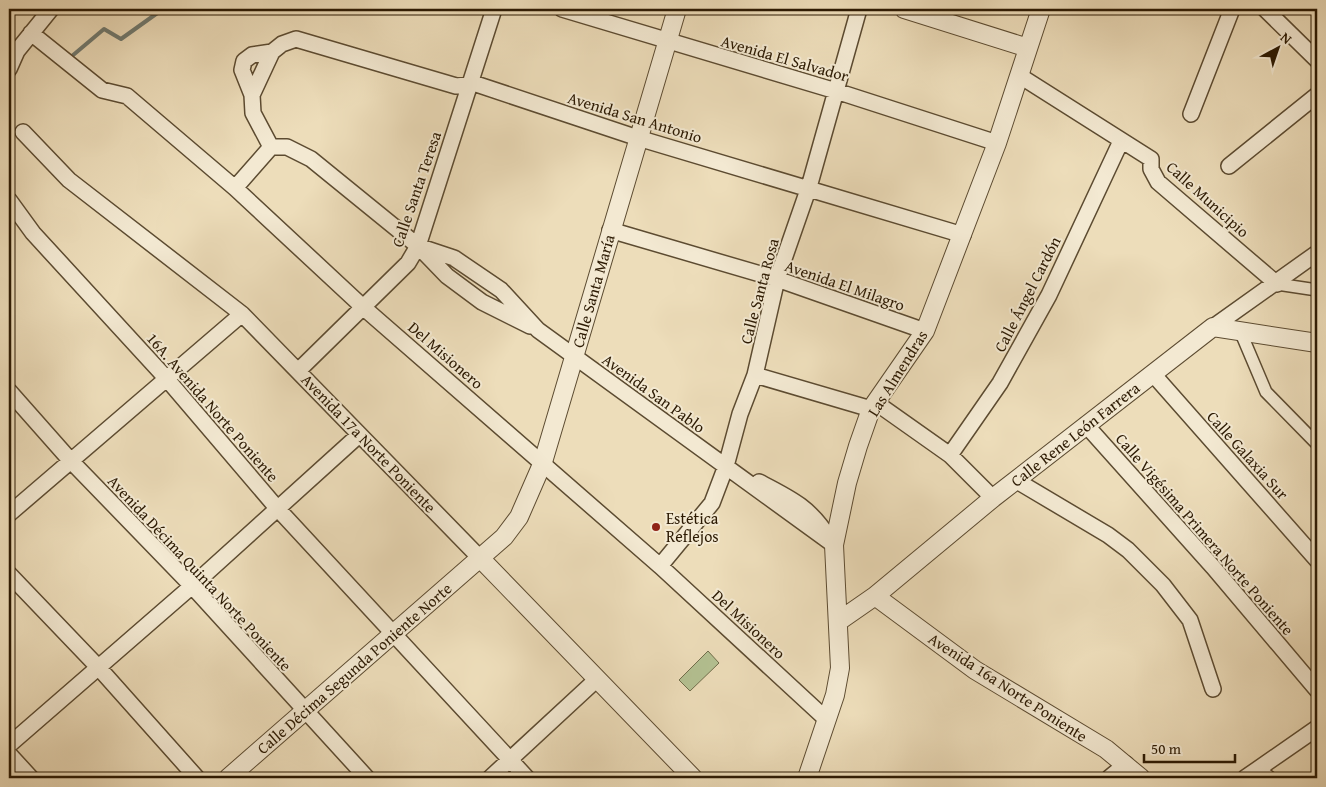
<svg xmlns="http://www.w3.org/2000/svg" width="1326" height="787" viewBox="0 0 1326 787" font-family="'Gentium Book Plus',serif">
  <rect width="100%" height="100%" fill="#edddba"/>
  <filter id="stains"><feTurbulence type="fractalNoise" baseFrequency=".004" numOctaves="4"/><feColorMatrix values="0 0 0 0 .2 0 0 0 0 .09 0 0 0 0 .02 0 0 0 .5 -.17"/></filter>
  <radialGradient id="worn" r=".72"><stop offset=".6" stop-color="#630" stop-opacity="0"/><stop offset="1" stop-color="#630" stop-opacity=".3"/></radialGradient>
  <path fill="#b4c293" stroke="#706e4b" d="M708,651L719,663L690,691L679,680Z"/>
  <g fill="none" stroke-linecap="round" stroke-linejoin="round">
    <path stroke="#707a70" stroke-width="4" d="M72,56L104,29L121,39L163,9"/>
    <g stroke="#5c4b31" stroke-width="14">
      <path id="pedestrian" d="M1277,284L1317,290
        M1241,333L1266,392L1317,444
        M1259,769L1271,778"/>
    </g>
    <g stroke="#5c4b31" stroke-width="18">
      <path id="minor" d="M562,9L836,91L997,143
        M1265,9L1317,60
        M31,33L102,90L127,96L235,188L364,308L660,566L827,720
        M9,69L17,51L51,9
        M1020,76L1151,159V169L1158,182L1277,284
        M252,95L242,70L244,61L252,55L272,52
        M1191,114L1232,9
        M23,132L69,180L242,314L480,558
        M271,147L253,113L252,95L272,52L282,44L296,39L456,86L476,84L638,138L963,235
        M271,147H287L311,159L418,246L447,276L482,302L530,326
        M1229,166L1317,95
        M235,188L271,147
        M9,200L33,233L166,378L277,508L527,778
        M610,230L777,279L925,331
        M418,246L454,258L501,290L538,330L834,545
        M1213,327L1317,253
        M299,370L408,263L418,246L494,9
        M1153,374L1317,560
        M755,375L871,409
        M9,391L70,460L192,586L367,778
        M875,402L950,455L993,498
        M1086,425L1213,567L1317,690
        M950,455L1000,383L1049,295L1121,141
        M1017,481L1108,535L1128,550L1163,585L1190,620L1213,689
        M759,482C790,498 810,507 829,538
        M9,514L242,314
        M660,566L712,503L726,466L740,414L755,375L777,279L809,187L859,9
        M9,574L99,668L197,778
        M9,745L192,586L359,435
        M9,754L31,778
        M490,778L596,680
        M1109,778L1126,764
        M1245,778L1317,728"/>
    </g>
    <g stroke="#5c4b31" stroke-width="20">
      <path id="tertiary" d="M904,9L1028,48
        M480,558L693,778
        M875,596L975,670L1106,749L1141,778
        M839,621L875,596L993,498L1213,327L1317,343
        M228,778L504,537L519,517L543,462L677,9
        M807,778L835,695L840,668L834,545L847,483L858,446L871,409L925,331L997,143L1041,9"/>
    </g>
    <use href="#pedestrian" stroke="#f3e9d2" stroke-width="11"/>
    <use href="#minor" stroke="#f3e9d2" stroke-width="15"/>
    <use href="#tertiary" stroke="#f3e9d2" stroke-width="18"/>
  </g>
  <circle fill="#8f2418" stroke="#f3e9d2" stroke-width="2" cx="656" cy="527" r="5"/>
  <g text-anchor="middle" stroke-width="4" stroke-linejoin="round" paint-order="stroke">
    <g font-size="16" fill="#2c1a03" stroke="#f3e9d2">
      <text transform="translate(785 58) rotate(16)" y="6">Avenida El Salvador</text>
      <text transform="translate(635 117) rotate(17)" y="6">Avenida San Antonio</text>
      <text transform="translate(416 189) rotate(-71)" y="6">Calle Santa Teresa</text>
      <text transform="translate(1208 199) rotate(42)" y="6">Calle Municipio</text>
      <text transform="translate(845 285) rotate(19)" y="6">Avenida El Milagro</text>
      <text transform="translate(593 291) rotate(-74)" y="6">Calle Santa María</text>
      <text transform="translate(759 291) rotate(-75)" y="6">Calle Santa Rosa</text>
      <text transform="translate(1027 294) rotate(-63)" y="6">Calle Ángel Cardón</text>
      <text transform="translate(446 355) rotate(41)" y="6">Del Misionero</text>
      <text transform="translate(897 373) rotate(-58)" y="6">Las Almendras</text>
      <text transform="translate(654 393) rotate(36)" y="6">Avenida San Pablo</text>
      <text transform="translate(213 407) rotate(49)" y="6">16A. Avenida Norte Poniente</text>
      <text transform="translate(1075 434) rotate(-38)" y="6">Calle Rene León Farrera</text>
      <text transform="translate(369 443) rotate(46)" y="6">Avenida 17a Norte Poniente</text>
      <text transform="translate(1248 455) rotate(48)" y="6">Calle Galaxia Sur</text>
      <text transform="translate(1205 534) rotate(49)" y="6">Calle Vigésima Primera Norte Poniente</text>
      <text transform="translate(200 573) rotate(47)" y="6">Avenida Décima Quinta Norte Poniente</text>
      <text transform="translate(749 624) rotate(43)" y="6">Del Misionero</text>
      <text transform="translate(354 668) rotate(-41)" y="6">Calle Décima Segunda Poniente Norte</text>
      <text transform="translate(1008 687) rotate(33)" y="6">Avenida 16a Norte Poniente</text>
    </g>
    <g font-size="16" fill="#2c1a03" stroke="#f3e9d2" text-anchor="start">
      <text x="666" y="524">Estética<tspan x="666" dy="18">Reflejos</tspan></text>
    </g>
  </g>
  <rect width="1326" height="787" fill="none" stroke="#edddba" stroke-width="30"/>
  <rect x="10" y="10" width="1306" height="767" fill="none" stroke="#2c1a03" stroke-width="2.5"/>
  <rect x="15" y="15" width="1296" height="757" fill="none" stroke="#2c1a03"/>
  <g transform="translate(1278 48) rotate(40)" stroke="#f3e9d2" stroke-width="4" paint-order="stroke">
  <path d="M0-4L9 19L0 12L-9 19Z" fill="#2c1a03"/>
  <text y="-8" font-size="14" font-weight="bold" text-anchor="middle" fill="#2c1a03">N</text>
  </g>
  <path d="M1144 754v8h91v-8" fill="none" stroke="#2c1a03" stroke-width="2.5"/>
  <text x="1151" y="754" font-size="15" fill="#2c1a03" stroke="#f3e9d2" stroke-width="4" paint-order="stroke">50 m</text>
  <rect width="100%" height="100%" filter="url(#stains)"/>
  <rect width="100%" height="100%" fill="url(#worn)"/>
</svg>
